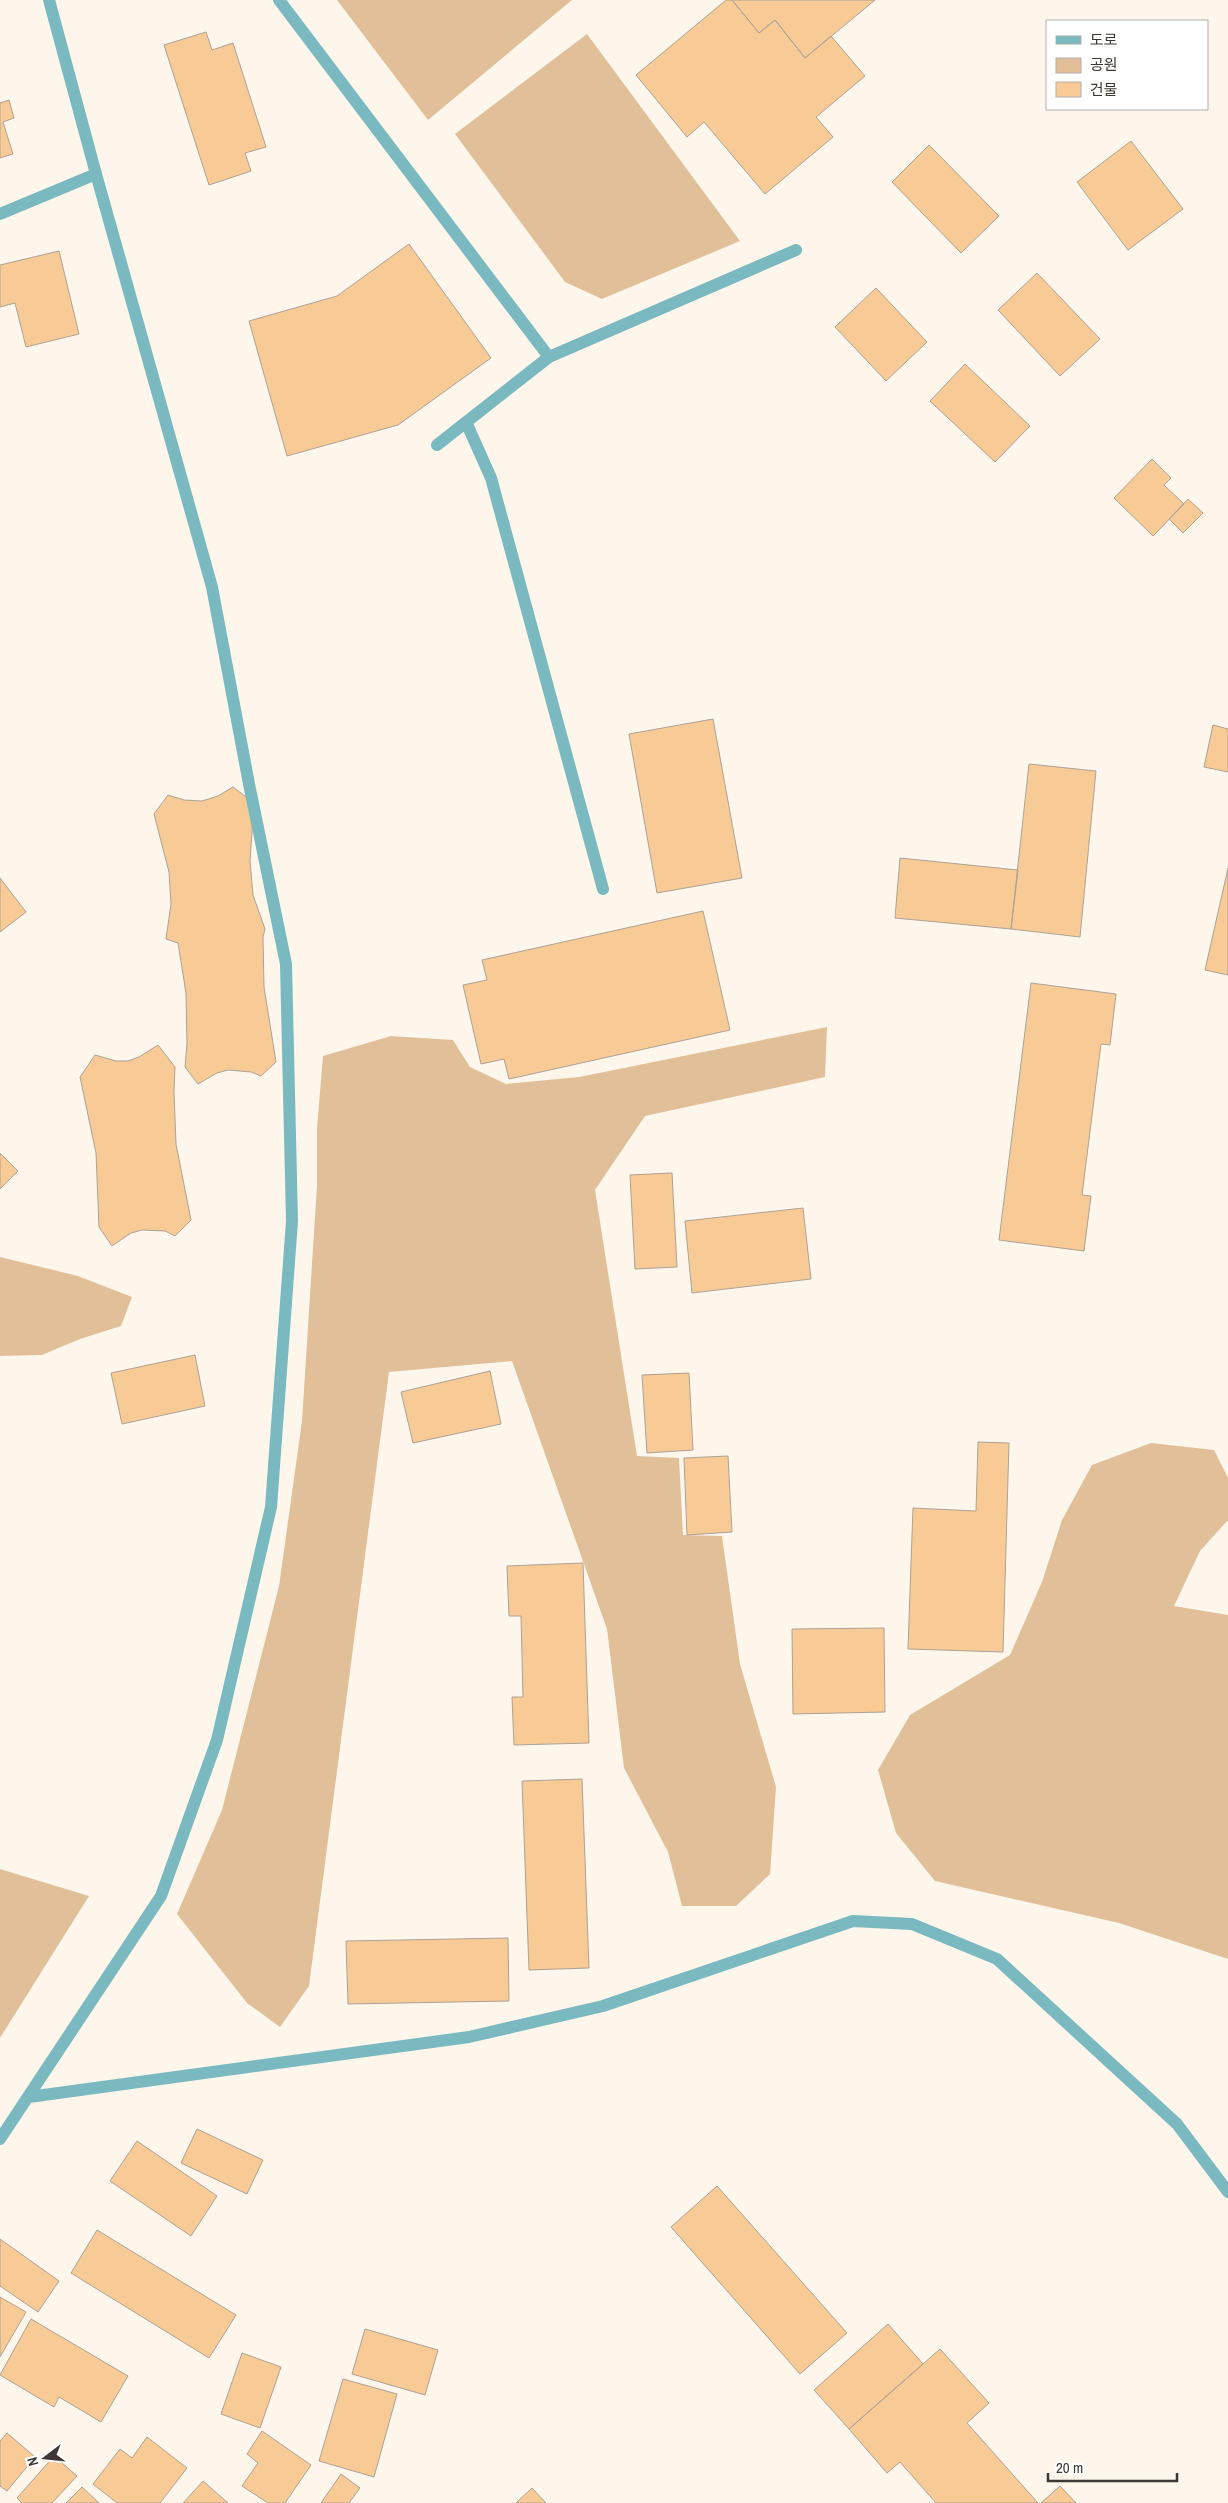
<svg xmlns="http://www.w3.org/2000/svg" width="1228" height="2503" viewBox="0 0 1228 2503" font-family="'Archivo Narrow','Noto Sans KR',sans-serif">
  <rect width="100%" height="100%" fill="#fff6eb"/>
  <path fill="#e1c099" d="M337,0H572L428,120Z
    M587,34L740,241L602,299L565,282L455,134Z
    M827,1027L825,1077L645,1116L595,1190L637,1456L679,1458L683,1535L722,1536L740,1664L776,1787L770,1874L736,1906H682L668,1852L624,1768L607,1629L512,1361L389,1372L309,1986L280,2027L247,2003L177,1914L222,1810L279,1586L302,1421L317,1185V1128L323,1056L391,1036L453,1040L470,1067L506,1084L579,1077Z
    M0,1257L78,1276L132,1297L121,1326L80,1339L42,1355L0,1356Z
    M1151,1443L1214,1450L1228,1478V1520L1200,1551L1174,1606L1228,1615V1959L1119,1923L935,1881L896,1833L878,1770L910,1715L1010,1655L1042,1582L1062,1520L1092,1465Z
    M0,1869L89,1896L0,2038Z"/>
  <path fill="#f8ca95" stroke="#ada296" d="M726,0H732L759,33L775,20L805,58L831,36L865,76L816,117L833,137L765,194L704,122L687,137L636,75Z
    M732,0H875L805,58L775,20L759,33Z
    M206,32L212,50L233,43L266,147L245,153L251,171L209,185L164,45Z
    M9,100L14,118L3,122L13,154L0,158V103Z
    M1131,141L1183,209L1128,250L1077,182Z
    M929,145L999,216L961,253L892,182Z
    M409,244L491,358L398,425L287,456L249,321L337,296Z
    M59,251L79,334L26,347L15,303L0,307V265Z
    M1037,273L1100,339L1060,376L998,310Z
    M876,288L927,342L886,381L835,327Z
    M965,364L1030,426L995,462L930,401Z
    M1152,459L1171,478L1164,485L1184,504L1153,536L1114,498Z
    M1188,499L1203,513L1183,533L1169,519Z
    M713,719L742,878L657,893L629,734Z
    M1213,725L1228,729V772L1204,767Z
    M1029,764L1096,771L1080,937L1011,929Z
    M233,787L254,803L250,861L253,895L265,929L263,937L264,987L276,1062L261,1076L251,1072L228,1070L217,1073L198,1084L185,1067L187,1044L186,993L178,943L166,939L171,904L169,872L154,814L168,795L184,800L202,801L218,796Z
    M900,858L1018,870L1011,929L895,918Z
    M1228,868V975L1205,970Z
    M0,878L26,912L0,932Z
    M703,911L730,1030L509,1079L504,1059L481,1064L463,985L487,980L482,960Z
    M1031,983L1116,994L1110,1045L1101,1044L1082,1195L1091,1196L1084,1251L999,1240Z
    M158,1045L175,1067L174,1092L176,1144L191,1220L175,1236L165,1231L142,1230L131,1233L112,1246L99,1227L96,1153L80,1077L95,1055L116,1061H128L139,1057Z
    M0,1153L18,1171L0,1189Z
    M672,1173L677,1267L635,1269L630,1175Z
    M803,1208L811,1279L692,1293L685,1221Z
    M195,1355L205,1406L122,1424L111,1373Z
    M490,1371L501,1424L413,1443L401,1392Z
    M689,1373L693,1450L647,1453L642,1375Z
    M978,1442L1009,1443L1003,1652L908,1649L913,1508L976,1511Z
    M728,1456L732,1532L687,1535L684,1458Z
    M583,1563L589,1743L514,1745L512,1697H523L521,1616H509L507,1566Z
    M884,1628L885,1712L793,1714L792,1629Z
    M582,1779L589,1968L529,1970L522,1781Z
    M508,1938L509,2001L348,2004L346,1941Z
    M197,2129L263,2160L247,2194L181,2163Z
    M137,2141L217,2196L191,2236L110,2181Z
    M717,2186L847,2333L800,2374L671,2227Z
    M97,2230L236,2315L209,2358L71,2273Z
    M0,2239L59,2281L38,2312L0,2286Z
    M0,2297L26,2312L0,2357Z
    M31,2319L128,2376L101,2422L59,2397L54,2407L0,2375Z
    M888,2324L923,2364L849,2429L814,2390Z
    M365,2329L438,2350L425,2395L352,2374Z
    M940,2349L989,2403L967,2423L1038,2503H936L900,2462L887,2473L849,2429Z
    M242,2353L281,2367L260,2428L221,2414Z
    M343,2379L397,2394L374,2477L319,2461Z
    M262,2431L311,2465L285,2503H268L242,2486L258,2463L247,2454Z
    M7,2433L35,2457L7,2491L0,2486V2441Z
    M147,2437L187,2468L160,2503H117L93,2484L120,2449L132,2458Z
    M54,2456L77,2476L52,2503H22L17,2498Z
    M341,2474L360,2488L349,2503H321Z
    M203,2481L228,2503H183Z
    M1060,2486L1076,2503H1041Z
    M82,2487L99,2503H66Z
    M532,2488L546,2503H516Z"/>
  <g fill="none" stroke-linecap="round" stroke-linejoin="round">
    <path stroke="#79b9bf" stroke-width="12" d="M279,0L549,357
      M0,214L96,174
      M466,422L491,478L603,889
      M437,445L549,357L796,250"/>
    <path stroke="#79b9bf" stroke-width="12" d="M29,2097L469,2037L603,2006L853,1921L912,1924L997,1959L1177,2124L1228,2192
      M0,2139L161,1896L217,1740L271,1507L292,1221L286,964L249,784L212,587L96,174L49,0"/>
  </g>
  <rect x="1046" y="20" width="162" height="90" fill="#ffffff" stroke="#b1afad"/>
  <rect x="1056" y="36" width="25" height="8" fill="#79b9bf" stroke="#b1afad"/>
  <text x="1090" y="45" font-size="15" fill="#3d3833">도로</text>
  <rect x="1056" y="58" width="25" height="15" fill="#e1c099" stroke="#b1afad"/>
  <text x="1090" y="70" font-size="15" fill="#3d3833">공원</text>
  <rect x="1056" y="82" width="25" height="15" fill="#f8ca95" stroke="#b1afad"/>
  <text x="1090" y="95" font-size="15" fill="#3d3833">건물</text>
  <g transform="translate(45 2458) rotate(254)" stroke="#ffffff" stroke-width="4" paint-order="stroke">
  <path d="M0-4L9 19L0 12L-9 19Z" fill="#3d3833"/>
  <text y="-8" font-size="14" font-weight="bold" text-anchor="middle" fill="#3d3833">N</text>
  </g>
  <path d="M1048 2473v8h129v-8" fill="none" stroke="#3d3833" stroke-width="2.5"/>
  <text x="1056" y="2473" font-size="15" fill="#3d3833" stroke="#ffffff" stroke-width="4" paint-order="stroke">20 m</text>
</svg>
